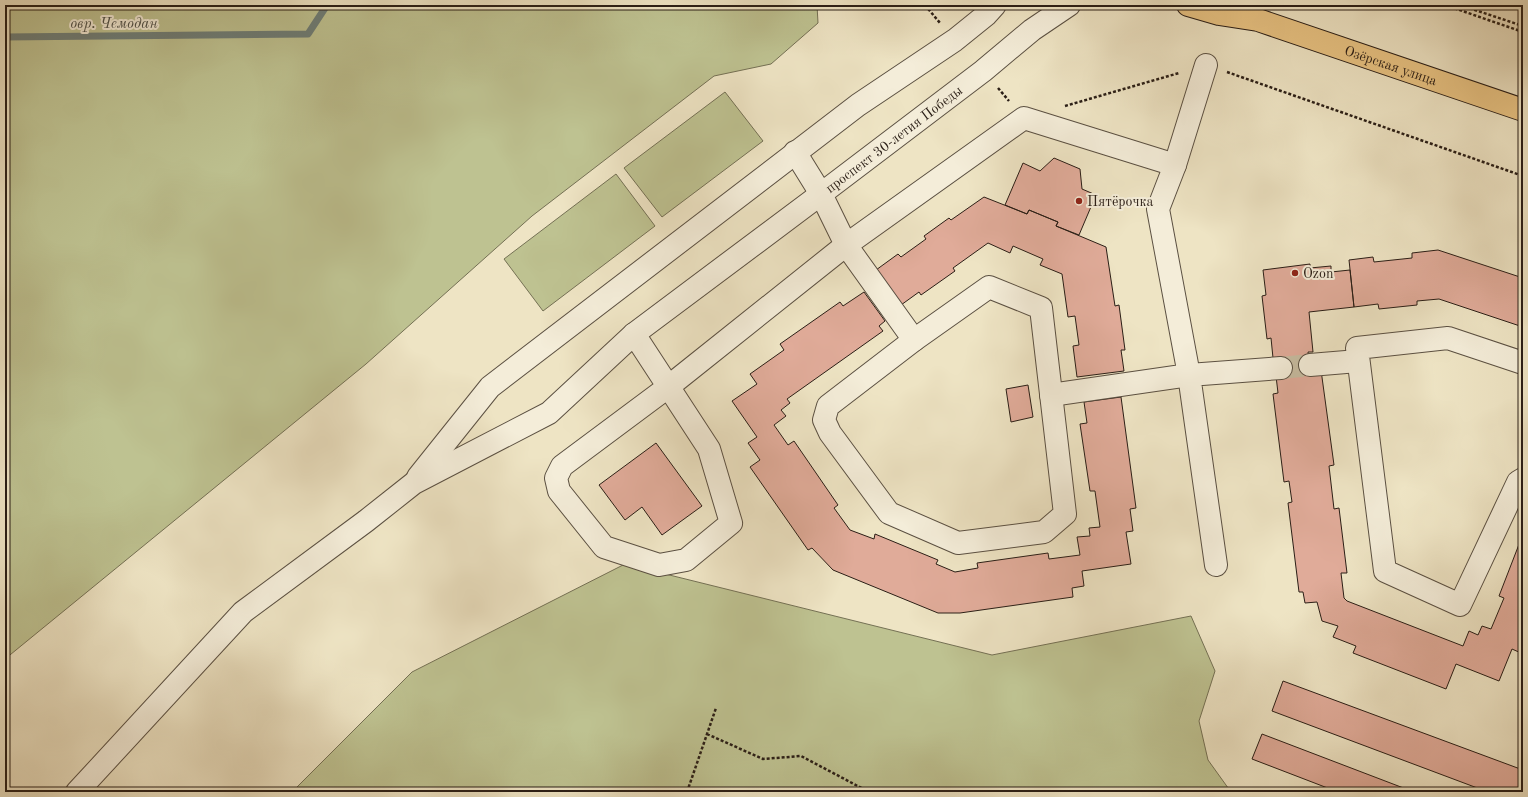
<svg xmlns="http://www.w3.org/2000/svg" width="1528" height="797" viewBox="0 0 1528 797" font-family="'Old Standard TT',serif">
  <rect width="100%" height="100%" fill="#eee4c4"/>
  <filter id="stains"><feTurbulence type="fractalNoise" baseFrequency=".005" numOctaves="4"/><feColorMatrix values="0 0 0 0 .2 0 0 0 0 .09 0 0 0 0 .02 0 0 0 .5 -.17"/></filter>
  <radialGradient id="worn" r=".72"><stop offset=".6" stop-color="#630" stop-opacity="0"/><stop offset="1" stop-color="#630" stop-opacity=".3"/></radialGradient>
  <path fill="#bec291" stroke="#747054" d="M5,5H817L818,23L771,64L714,76L532,216L366,364L5,659Z
    M725,92L763,141L662,217L624,168Z
    M616,174L655,226L543,311L504,259Z
    M625,564L992,655L1191,616L1215,671L1199,721L1208,760L1231,792H292L412,672Z"/>
  <g fill="none" stroke-linecap="round" stroke-linejoin="round">
    <path stroke="#6e7e78" stroke-width="7" d="M5,37L308,34L327,5"/>
  </g>
  <path fill="#e0ab99" stroke="#2a1e16" d="M1054,158L1080,169L1082,189L1096,195L1079,235L1056,226L1058,222L1029,210L1027,214L1005,205L1023,163L1040,171Z
    M984,197L1027,214L1029,210L1058,222L1056,226L1106,247L1115,306L1119,305L1125,350H1121L1124,371L1077,377L1073,346L1079,345L1075,316L1068,317L1062,274L1040,265L1043,259L1013,246L1010,253L988,243L953,268L955,271L921,295L919,292L901,305L876,270L898,254L901,257L926,239L924,236L949,218L951,220Z
    M1438,250L1523,278V327L1439,299L1417,301V305L1379,309L1378,304L1354,307L1349,260L1373,257L1374,262L1412,258V253Z
    M1310,264V268L1331,266V272L1350,270L1354,307L1309,312L1313,352H1308L1310,372L1282,375L1280,357L1273,358L1271,338L1267,339L1262,296L1266,295L1263,270Z
    M864,292L885,321L879,326L883,331L787,399L790,403L781,410L786,416L774,425L788,445L794,441L838,505L834,508L850,530L874,539L875,534L938,560L936,564L955,572L978,568L977,563L1048,553L1049,559L1080,555L1077,537L1090,536L1089,528L1100,527L1095,491H1090L1080,424L1087,423L1084,402L1121,397L1136,508L1130,509L1133,531L1126,532L1131,564L1082,571L1084,586L1072,588L1073,597L960,613H938L833,570L812,548L808,550L750,467L760,460L748,443L757,437L732,401L757,384L750,374L784,350L780,344L840,302L843,306Z
    M1321,370L1334,465L1329,466L1334,509L1339,508L1347,573H1341L1344,598L1347,601L1463,646L1469,631L1478,635L1482,626L1491,629L1504,598L1499,596L1523,534V648L1521,653L1512,649L1499,681L1456,664L1446,689L1353,653L1356,646L1333,637L1338,626L1322,621L1317,602L1305,603L1303,592H1299L1288,503L1292,502L1289,481L1284,482L1273,394L1278,393L1276,376Z
    M1028,385L1033,417L1011,422L1006,389Z
    M656,443L702,506L662,535L642,507L625,520L599,485Z
    M1283,681L1523,770V792H1488L1272,711Z
    M1262,734L1414,792H1338L1252,759Z"/>
  <g fill="none" stroke-linecap="round" stroke-linejoin="round">
    <path stroke="#c7bca1" stroke-width="22" stroke-dasharray="22 11" stroke-linecap="butt" d="M1281,368L1310,365"/>
    <g stroke="#5b5042" stroke-width="24">
      <g id="minor">
        <path d="M795,152L821,194L846,245L914,340"/>
        <path d="M989,287L1041,308L1065,514L1044,532L958,543L889,513L830,433L824,420L828,406L914,340Z"/>
        <path d="M634,334L709,449L731,523L686,560L659,565L604,547L559,491L556,478L562,466L668,387L846,245L1024,118L1175,165"/>
        <path d="M1523,363L1448,338L1357,348L1385,571L1460,605L1518,482L1523,479"/>
        <path d="M1310,365L1358,361"/>
        <path d="M1051,395L1189,375L1158,209L1175,165L1206,65"/>
        <path d="M418,477L490,387L858,105L955,40L986,15L995,5"/>
        <path d="M1216,565L1189,375L1281,368"/>
        <path id="s1" d="M77,792L243,612L366,521L414,483L549,413L634,334L821,194L983,71L1032,30L1069,5"/>
      </g>
    </g>
    <g stroke="#2a1e16" stroke-width="24">
      <g id="major">
        <path id="s2" d="M1188,5L1219,14L1258,20L1523,110"/>
      </g>
    </g>
    <path stroke="#2a1e16" stroke-width="2.5" stroke-dasharray="3 2" stroke-linecap="butt" d="M925,5L940,23
      M1445,5L1523,32
      M1460,5L1523,26
      M1227,72L1523,176
      M998,88L1009,101
      M1065,106L1179,73
      M707,734L763,759L801,756L869,792
      M687,792L716,708"/>
    <use href="#minor" stroke="#f4edd9" stroke-width="22"/>
    <use href="#major" stroke="#e7c282" stroke-width="22"/>
  </g>
  <g fill="#8f2418" stroke="#f4edd9" stroke-width="1.5">
    <circle cx="1079" cy="201" r="4"/>
    <circle cx="1295" cy="273" r="4"/>
  </g>
  <g text-anchor="middle" stroke-width="4" stroke-linejoin="round" paint-order="stroke">
    <g font-size="14" fill="#2a1e16" stroke="#f4edd9">
      <text dy="5" stroke="none"><textPath href="#s2" startOffset="212">Озёрская улица</textPath></text>
      <text dy="5" stroke="none"><textPath href="#s1" startOffset="1052">проспект 30-летия Победы</textPath></text>
    </g>
    <g font-size="14" fill="#2a1e16" stroke="#f4edd9" text-anchor="start">
      <text x="1087" y="206">Пятёрочка</text>
      <text x="1303" y="278">Ozon</text>
    </g>
    <g font-size="15" font-style="italic" fill="#4c4e47" stroke="#f4edd9">
      <text x="114" y="28">овр. Чемодан</text>
    </g>
  </g>
  <rect width="1528" height="797" fill="none" stroke="#eee4c4" stroke-width="20"/>
  <rect x="6" y="6" width="1516" height="785" fill="none" stroke="#2a1e16" stroke-width="2"/>
  <rect x="10" y="10" width="1508" height="777" fill="none" stroke="#2a1e16"/>
  <rect width="100%" height="100%" filter="url(#stains)"/>
  <rect width="100%" height="100%" fill="url(#worn)"/>
</svg>
